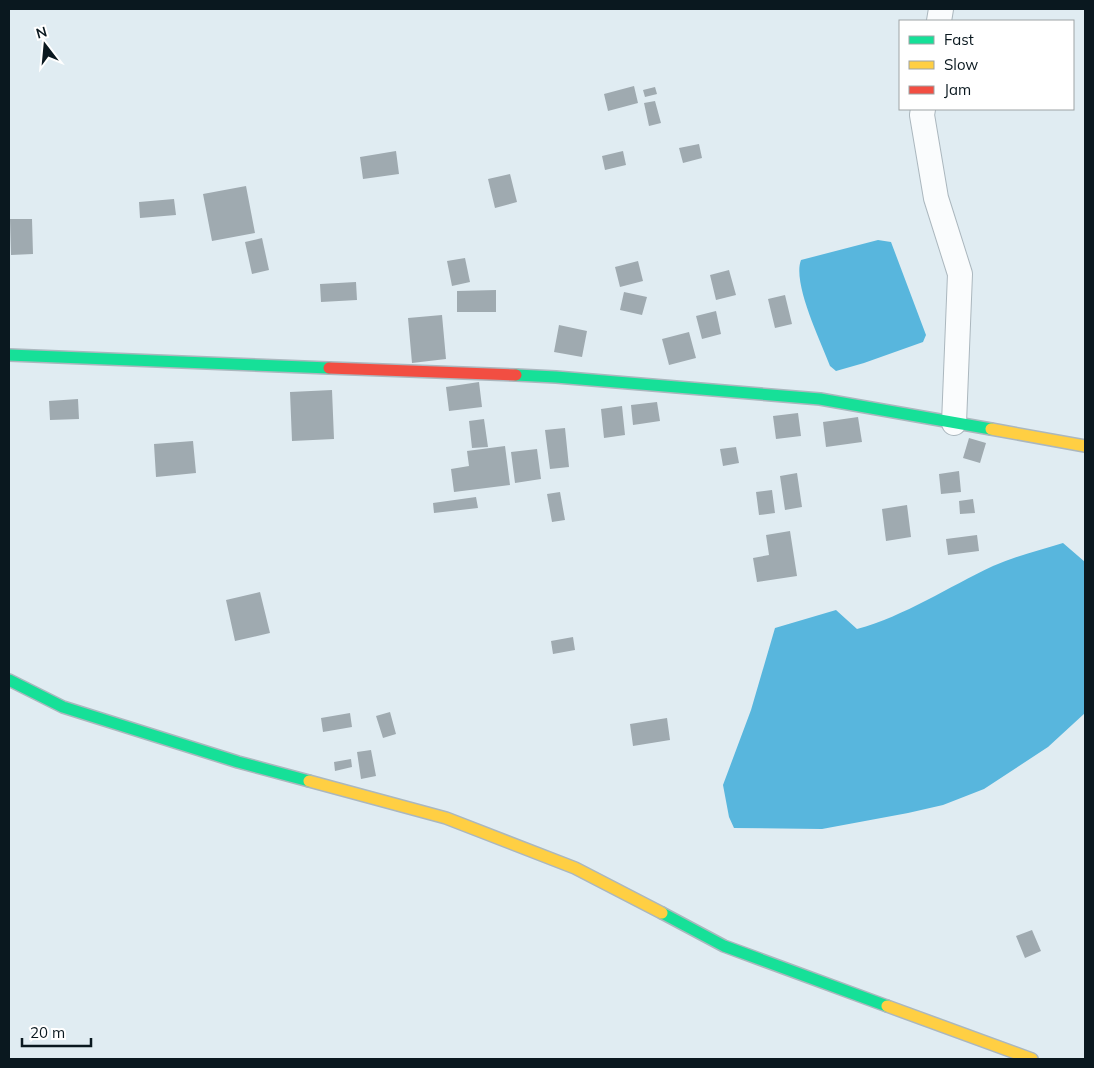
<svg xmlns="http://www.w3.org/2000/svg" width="1094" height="1068" viewBox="0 0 1094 1068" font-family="Mulish,sans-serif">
  <rect width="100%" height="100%" fill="#e0ecf2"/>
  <path fill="#58b6dd" d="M878,240L891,242L926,335L923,342L864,363L836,371L830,366C821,342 792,283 801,260Z
    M1063,543L1085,562V713L1048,747L984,789L943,805L908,813L822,829L734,828L729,817L723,785L751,710L775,628L836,610L857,629C905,616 948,587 993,566C1016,556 1040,550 1063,543Z"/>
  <path fill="#9faab0" d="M634,86L638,103L608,111L604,94Z
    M655,87L657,94L645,97L643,90Z
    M655,101L661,123L649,126L644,103Z
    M699,144L702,158L683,163L679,148Z
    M396,151L399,174L363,179L360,157Z
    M623,151L626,165L605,170L602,156Z
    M510,174L517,202L495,208L488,179Z
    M246,186L255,233L212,241L203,194Z
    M174,199L176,215L140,218L139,202Z
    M10,219H32L33,254L11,255Z
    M262,238L269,270L252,274L245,242Z
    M465,258L470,282L452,286L447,261Z
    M638,261L643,281L620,287L615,267Z
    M729,270L736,295L716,300L710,275Z
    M356,282L357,300L321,302L320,284Z
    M496,290V312H457V291Z
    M624,292L647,297L642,315L620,310Z
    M785,295L792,324L775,328L768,299Z
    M716,311L721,334L702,339L696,316Z
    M442,315L446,359L412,363L408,318Z
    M559,325L587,331L582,357L554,352Z
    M689,332L696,358L669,365L662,339Z
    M479,382L482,407L449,411L446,387Z
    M332,390L334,439L292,441L290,392Z
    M78,399L79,419L50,420L49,401Z
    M657,402L660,421L633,425L631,405Z
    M622,406L625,435L604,438L601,409Z
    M798,413L801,436L776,439L773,416Z
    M858,417L862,442L826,447L823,422Z
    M484,419L488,447L472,448L469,421Z
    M565,428L569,467L550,469L545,430Z
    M969,438L986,443L980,463L963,458Z
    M193,441L196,473L156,477L154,444Z
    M505,446L510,485L454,492L451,469L469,466L467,451Z
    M736,447L739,463L723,466L720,449Z
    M537,449L541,479L515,483L511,452Z
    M959,471L961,492L941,494L939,474Z
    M797,473L802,507L785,510L780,476Z
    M772,490L775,513L759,515L756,492Z
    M560,492L565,520L552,522L547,494Z
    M476,497L478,508L434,513L433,503Z
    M973,499L975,513L960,514L959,501Z
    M907,505L911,537L886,541L882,509Z
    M790,531L797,576L757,582L753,558L769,555L766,535Z
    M977,535L979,551L948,555L946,539Z
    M260,592L270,633L235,641L226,600Z
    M573,637L575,650L553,654L551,641Z
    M390,712L396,734L383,738L376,716Z
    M350,713L352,727L323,732L321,718Z
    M667,718L670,740L633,746L630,724Z
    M371,750L376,776L361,779L357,752Z
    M351,759L352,767L335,771L334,762Z
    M1032,930L1041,951L1025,958L1016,936Z"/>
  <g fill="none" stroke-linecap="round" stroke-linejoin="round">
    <g stroke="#abb7be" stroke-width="26">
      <path id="street" d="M939,21L941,9
        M923,109L922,115L936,198L960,274L954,423"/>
    </g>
    <g stroke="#abb7be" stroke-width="14">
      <path id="fast" d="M9,355L329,368
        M516,375L556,377L820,399L991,429
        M9,680L63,707L238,762L309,781
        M662,913L724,946L887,1006"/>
    </g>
    <g stroke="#abb7be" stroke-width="14">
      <path id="slow" d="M991,429L1085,446
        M309,781L446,818L575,868L662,913
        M887,1006L1032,1059"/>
    </g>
    <g stroke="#abb7be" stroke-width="14">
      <path id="jam" d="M329,368L516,375"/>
    </g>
    <use href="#street" stroke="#fafcfd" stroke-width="24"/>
    <use href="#fast" stroke="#16e098" stroke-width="11"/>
    <use href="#slow" stroke="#ffcf43" stroke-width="11"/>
    <use href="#jam" stroke="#f24e42" stroke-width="11"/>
  </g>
  <rect width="1094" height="1068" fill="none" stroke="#0a181f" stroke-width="20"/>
  <rect x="899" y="20" width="175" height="90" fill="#ffffff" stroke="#9da3a5"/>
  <rect x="909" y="36" width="25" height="8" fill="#16e098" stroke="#9da3a5"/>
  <text x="944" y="45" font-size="15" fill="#0a181f">Fast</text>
  <rect x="909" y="61" width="25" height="8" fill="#ffcf43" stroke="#9da3a5"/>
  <text x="944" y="70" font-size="15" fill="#0a181f">Slow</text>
  <rect x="909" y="86" width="25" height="8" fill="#f24e42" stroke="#9da3a5"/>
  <text x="944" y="95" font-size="15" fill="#0a181f">Jam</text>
  <g transform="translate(45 45) rotate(344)" stroke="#ffffff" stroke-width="4" paint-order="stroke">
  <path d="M0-4L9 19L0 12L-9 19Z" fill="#0a181f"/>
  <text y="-8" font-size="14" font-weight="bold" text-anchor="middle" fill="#0a181f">N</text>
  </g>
  <path d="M22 1038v8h69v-8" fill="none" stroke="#0a181f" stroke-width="2.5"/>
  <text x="30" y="1038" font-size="15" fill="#0a181f" stroke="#ffffff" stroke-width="4" paint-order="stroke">20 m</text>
</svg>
